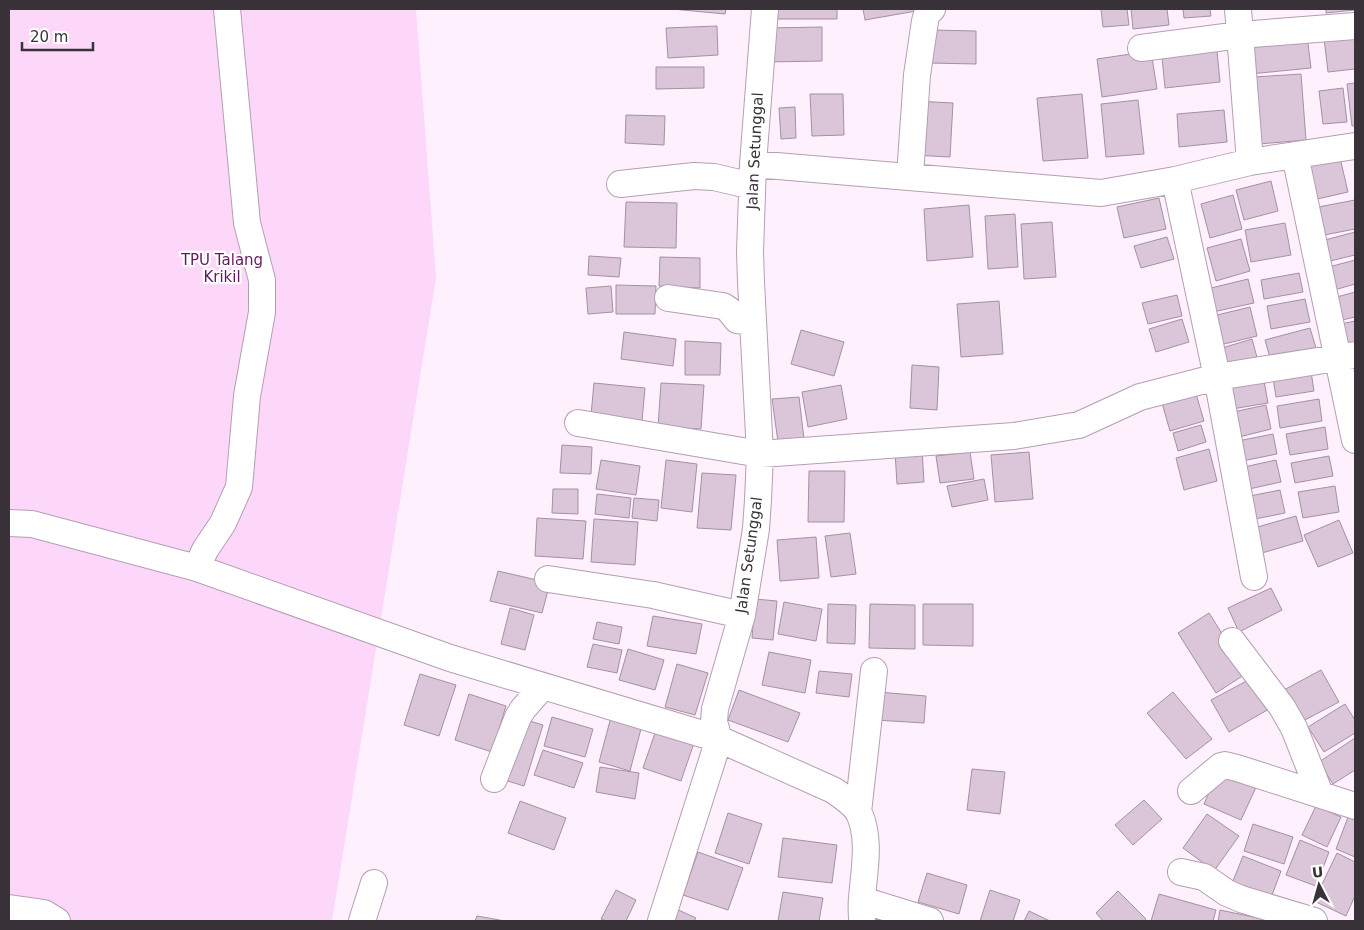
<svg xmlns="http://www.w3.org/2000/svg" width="1364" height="930" viewBox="0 0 1364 930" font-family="'DejaVu Sans',sans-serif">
  <rect width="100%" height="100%" fill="#fef1fd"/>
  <path fill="#fdd7fa" d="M9,9H416L436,278L332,921H9Z"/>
  <path fill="#dbc5d9" stroke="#a590a3" d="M672,9H726L725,14Z
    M776,9H837V19H776Z
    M863,9H916V11L865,20Z
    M1101,9H1127L1129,25L1103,27Z
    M1131,9H1167L1169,25L1133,29Z
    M1183,9H1210L1211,16L1184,18Z
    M1326,9H1355V10L1326,13Z
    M717,26L718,55L668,58L666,28Z
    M822,27V61L767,62V28Z
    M930,30L976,31V64L929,63Z
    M1355,35V69L1328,72L1324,38Z
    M1307,36L1311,68L1250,74L1247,42Z
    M1151,51L1157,89L1102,97L1097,59Z
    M1217,51L1220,82L1165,88L1162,57Z
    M656,67H704V88L656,89Z
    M1301,74L1306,140L1259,144L1254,77Z
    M1355,83V126H1352L1347,84Z
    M1343,88L1347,122L1323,124L1319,91Z
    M810,94H843L844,135L812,136Z
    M1082,94L1088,158L1043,161L1037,98Z
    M1138,100L1144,154L1106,157L1101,104Z
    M915,101L953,103L950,157L912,155Z
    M795,107L796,138L781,139L779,108Z
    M1224,110L1227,142L1179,147L1177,114Z
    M626,115L665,116L664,145L625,143Z
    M1340,158L1348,192L1313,200L1306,166Z
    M1271,181L1278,211L1244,220L1236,190Z
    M1233,195L1242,229L1210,238L1201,204Z
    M1159,198L1166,229L1124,238L1117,207Z
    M1355,200V229L1319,236L1313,208Z
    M626,202L677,203L676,248L624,247Z
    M969,205L973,257L927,261L924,209Z
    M1015,214L1018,267L988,269L985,216Z
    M1052,222L1056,277L1024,279L1021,224Z
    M1285,223L1291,255L1251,262L1245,230Z
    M1355,232V255L1326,262L1321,241Z
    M1167,237L1174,259L1141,268L1134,246Z
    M1241,239L1250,271L1216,281L1207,248Z
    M589,256L621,258L619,277L588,275Z
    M660,257L700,258V288L659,286Z
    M1355,260V284L1331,291L1325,268Z
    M1299,273L1303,292L1264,299L1261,280Z
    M1248,279L1254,303L1213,312L1207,289Z
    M616,285L656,286L655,314H616Z
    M611,286L613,312L588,314L586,288Z
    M1355,292V317L1338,321L1333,298Z
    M1177,295L1182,316L1148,324L1142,303Z
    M1305,299L1310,322L1271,329L1267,306Z
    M999,301L1003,354L961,357L957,304Z
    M1250,307L1257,336L1220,345L1213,316Z
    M1182,319L1189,342L1156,352L1149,329Z
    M1355,321V347L1342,350L1336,325Z
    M1310,328L1316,348L1271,361L1265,340Z
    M801,330L844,342L834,376L791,364Z
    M624,332L676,339L673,366L621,359Z
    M1252,339L1258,361L1228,369L1222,348Z
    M685,341L721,343L720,375H685Z
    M912,365L939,367L937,410L910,408Z
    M1310,365L1314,391L1276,397L1272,371Z
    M1263,375L1268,403L1232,409L1227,382Z
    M594,383L645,388L642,421L591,415Z
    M661,383L704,385L701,429L658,427Z
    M841,385L847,419L808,427L802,392Z
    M1196,394L1204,421L1170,431L1162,403Z
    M799,397L804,439L778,442L772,399Z
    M1319,399L1322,421L1280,428L1277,406Z
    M1266,405L1271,429L1239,437L1233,412Z
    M1201,425L1206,442L1178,451L1173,433Z
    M1325,427L1328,449L1290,455L1286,434Z
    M1273,434L1277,454L1242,461L1238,441Z
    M562,445L592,447L591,474L560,473Z
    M1209,449L1217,481L1184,490L1176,458Z
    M922,450L924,482L897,484L895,452Z
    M970,452L974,479L940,483L936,456Z
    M1029,452L1033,499L995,502L991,455Z
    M1329,456L1333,476L1295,483L1291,463Z
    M601,460L640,466L636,495L596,489Z
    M666,460L697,464L692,512L661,508Z
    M1276,460L1281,482L1249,489L1244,467Z
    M809,471H845L844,522H808Z
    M702,473L736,475L731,530L697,528Z
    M984,479L988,500L952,507L947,486Z
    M1335,486L1339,512L1303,518L1298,492Z
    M553,489H578V514L552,513Z
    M1280,490L1285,513L1255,519L1250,496Z
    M597,494L631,498L629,518L595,514Z
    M634,498L659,500L657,521L632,518Z
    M1296,516L1303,541L1262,553L1254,528Z
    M537,518L586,521L583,559L535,556Z
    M594,519L638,522L635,565L591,562Z
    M1339,520L1353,553L1318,567L1304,535Z
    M850,533L856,574L831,577L825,536Z
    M816,537L819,578L780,581L777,540Z
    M498,571L550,583L542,613L490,601Z
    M1271,588L1282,610L1239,632L1228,608Z
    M755,599L777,601L773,640L752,638Z
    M784,602L822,609L816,641L778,634Z
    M828,604L856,605L855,644L827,643Z
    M870,604L915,605V649L869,648Z
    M923,604H973V646L923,645Z
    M510,608L534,615L525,650L501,644Z
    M1209,613L1247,673L1216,693L1178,633Z
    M653,616L702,624L696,654L647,646Z
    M597,622L622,627L619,644L593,639Z
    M593,644L622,650L617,673L587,667Z
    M628,649L664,660L655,690L619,680Z
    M769,652L811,660L805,693L762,685Z
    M677,664L708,673L695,715L665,707Z
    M1321,670L1339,702L1299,723L1282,691Z
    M819,671L852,674L849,697L816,693Z
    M420,674L456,685L439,736L404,725Z
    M1252,678L1269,709L1229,732L1211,700Z
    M739,690L800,713L788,742L728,720Z
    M878,692L926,696L924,723L875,720Z
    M1173,692L1212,739L1186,759L1147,713Z
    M469,694L506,706L492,752L455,740Z
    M1345,704L1355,720V733L1324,752L1308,727Z
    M552,717L593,729L585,757L544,746Z
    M611,717L642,725L630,771L599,762Z
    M520,718L543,725L524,786L501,779Z
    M656,730L694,743L681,781L643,768Z
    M1355,738V770L1333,784L1319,762Z
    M543,750L583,763L574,788L534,775Z
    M600,767L639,773L635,799L596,792Z
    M972,769L1005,772L1000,814L967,810Z
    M1219,769L1257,785L1241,820L1204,804Z
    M1144,800L1162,819L1133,845L1115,825Z
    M520,801L566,818L554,850L508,833Z
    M1316,806L1341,817L1327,847L1302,835Z
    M728,813L762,824L749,864L715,853Z
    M1207,814L1239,836L1214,871L1183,848Z
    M1348,817L1355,820V857L1336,849Z
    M1253,824L1293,837L1284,864L1244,851Z
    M783,838L837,845L832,883L778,877Z
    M1300,840L1329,852L1316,886L1286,875Z
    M698,852L743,868L728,910L683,895Z
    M1337,853L1355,862V896L1346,916L1314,901Z
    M1243,856L1281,871L1268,906L1229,891Z
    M927,873L967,885L959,914L918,902Z
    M616,890L636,900L626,921H606L601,919Z
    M990,890L1020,900L1013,921H980Z
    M1118,891L1146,919L1144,921H1103L1096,913Z
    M783,892L823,898L819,921H778Z
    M1159,894L1216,910L1213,921H1151Z
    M674,908L696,918L694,921H668Z
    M1220,910L1272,921H1218Z
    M1029,911L1050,921H1024Z
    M477,916L505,921H475Z"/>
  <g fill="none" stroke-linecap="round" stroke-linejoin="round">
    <g stroke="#b39fb2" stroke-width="28">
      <path id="minor" d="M765,9L753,164L750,252L751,282L760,454L758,500L756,529L742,615L715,709L714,722L719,739L833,790C842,796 854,804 859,813C871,839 864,871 862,898C861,906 862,914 862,921
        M1238,9L1250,162
        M1141,48L1240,35L1355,26
        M1295,155L1355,440
        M753,164L1101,193L1175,180L1250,162L1355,146
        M910,176L917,75L925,21L927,14L932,9
        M1175,180L1217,377L1254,577
        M620,184L694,176L714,177L752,186
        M668,298L723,306L729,310L737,320L753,322
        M578,423L760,454L1014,436L1079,425L1140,397L1217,377L1355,355
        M9,523L32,524L197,568L450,658L719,739L661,921
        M197,568L205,550L223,523L239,487L247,396L262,312V280L247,223L227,9
        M548,579L653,595L742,615
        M1232,641L1282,707L1294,728L1320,794
        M494,779L518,717L523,709L543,686
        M1191,791L1221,766L1225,765L1237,768L1355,806
        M858,812L874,671
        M1181,872L1204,877L1227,893L1241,899L1314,921
        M862,900L930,921
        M9,908L44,913L57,921
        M362,921L374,883"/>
    </g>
    <use href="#minor" stroke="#fff" stroke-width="26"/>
  </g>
  <g text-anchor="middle" stroke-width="4.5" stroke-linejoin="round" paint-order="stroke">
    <g font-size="15" fill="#3a3239" stroke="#fff">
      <text transform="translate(755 151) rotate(-87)" y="5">Jalan Setunggal</text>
      <text transform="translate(749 555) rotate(-82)" y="5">Jalan Setunggal</text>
    </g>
    <g font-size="15" fill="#621861" stroke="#fff">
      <text x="222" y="265">TPU Talang<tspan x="222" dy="17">Krikil</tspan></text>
    </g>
  </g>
  <rect width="1364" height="930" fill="none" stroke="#3a3239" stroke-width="20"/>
  <g transform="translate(1319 885) rotate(354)" stroke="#ffffff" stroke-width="4" paint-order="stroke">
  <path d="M0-4L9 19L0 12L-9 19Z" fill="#3a3239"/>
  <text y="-8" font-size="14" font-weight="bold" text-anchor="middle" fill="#3a3239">U</text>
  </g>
  <path d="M22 42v8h71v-8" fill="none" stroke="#3a3239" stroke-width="2.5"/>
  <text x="30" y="42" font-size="15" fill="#3a3239" stroke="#ffffff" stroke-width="4" paint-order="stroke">20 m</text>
</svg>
